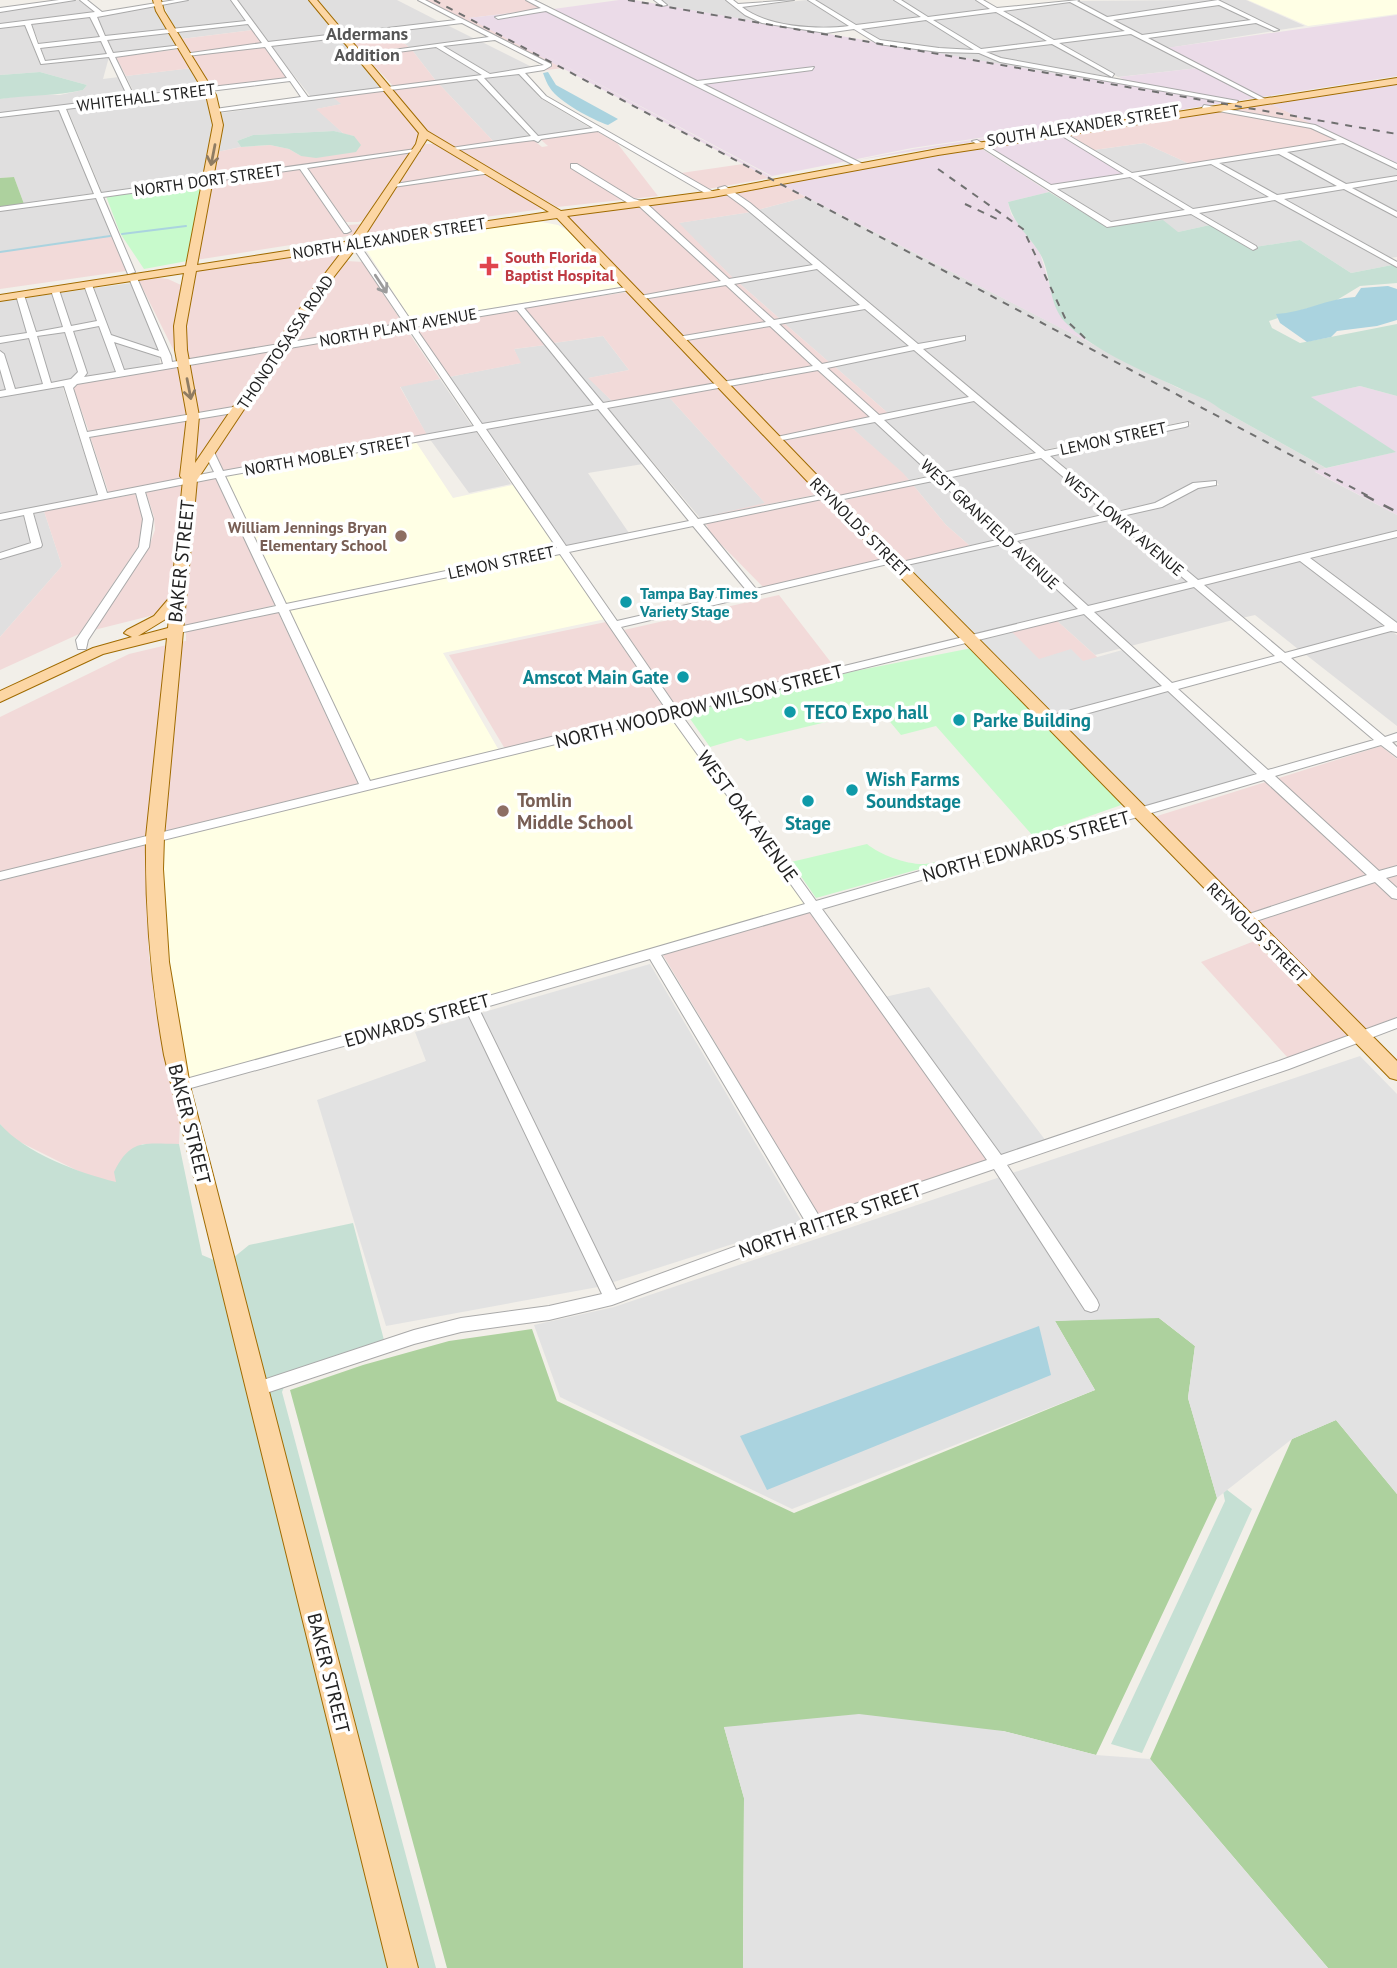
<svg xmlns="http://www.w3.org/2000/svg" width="1397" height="1968" viewBox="0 0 1397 1968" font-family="'PT Sans',sans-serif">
  <rect width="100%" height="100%" fill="#f2efe9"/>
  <path fill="#e0dfdf" d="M79,0L95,12L0,25V10Z
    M190,0H231L246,21L175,29L163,5Z
    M238,0H309L339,35L269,44Z
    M316,0H397L442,23L345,35Z
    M660,0H725L744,15L779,26L668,6Z
    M807,0L850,27L812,29L765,21L742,7Z
    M814,0H893L923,18L856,27Z
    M900,0H976L993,10L928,17Z
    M1210,0L1216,3L1108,17L1075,1Z
    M1217,0H1246L1305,26L1168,48L1207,67H1204L1146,38L1257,22L1280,30Z
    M1070,2L1127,32L1056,41L1001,10Z
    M1219,4L1254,21L1142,36L1111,19Z
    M156,6L168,30L107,37L96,17Z
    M995,11L1051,42L983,50L931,19Z
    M91,17L100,38L40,44L31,24Z
    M925,19L977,50L940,49L880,42L858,28Z
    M248,23L253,30L181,39L176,31Z
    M445,24L477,40L410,48L389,31Z
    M24,25L40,64L109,57L103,79L119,77L128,98L0,114V99L31,94L60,95L83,90L87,85L40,72L0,75V27Z
    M169,32L178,47L115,54L107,39Z
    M1130,33L1198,68L1118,77L1059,43Z
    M340,37L383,88L311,97L270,45Z
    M101,39L108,55L46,62L40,46Z
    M480,41L536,69L492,74L442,46Z
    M880,44L938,51L980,52L998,60L1099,78L1086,79Z
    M1054,44L1112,77L1002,59L986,52Z
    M436,47L485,75L436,81L412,50Z
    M192,68L204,89L136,97L126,76Z
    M518,73L540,98L592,129L537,136L484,77Z
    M477,78L530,137L494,142L438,83Z
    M205,90L214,118L204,179L102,192L67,108Z
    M333,97L342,104L317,109L344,134L334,131L253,135L237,141L241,147L217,152L222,124L220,111L222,113Z
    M59,109L94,193L24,204L14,177L0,178V116Z
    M1344,142L1397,169V176L1346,185L1284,152Z
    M1144,143L1190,164L1133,173L1094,150Z
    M1278,153L1339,186L1278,197L1217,163Z
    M1211,164L1272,198L1195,211L1137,176Z
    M1130,177L1188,212L1111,224L1053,189Z
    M1397,180V212L1350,187Z
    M1343,188L1397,217V257L1390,258L1283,199Z
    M96,197L111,235L0,252V210Z
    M806,197L1178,388L1209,399L1220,409L1326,468L1315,472L1397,515V531L1197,580L1120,516L1199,487L1219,485L1216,481L1192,484L1154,503L1115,511L1048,454L1191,424L1187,421L1043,450L921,348L967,338L964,335L917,345L757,210Z
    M1276,200L1392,265L1351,273L1300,240L1255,247L1199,213Z
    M751,212L813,265L735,280L678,223Z
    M1192,214L1210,225L1178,232L1111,228L1109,227Z
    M816,268L860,305L780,319L739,283Z
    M132,283L159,345L160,365L0,392V301Z
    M864,308L909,347L830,363L784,323Z
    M603,336L629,370L589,378L612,401L603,402L554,343Z
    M545,345L594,404L482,425L449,377L520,363L514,349Z
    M913,350L969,397L889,414L834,366Z
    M440,379L472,426L427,435L425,432L400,386Z
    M66,384L63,388L98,496L0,515V396Z
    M668,396L766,504L700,518L606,406Z
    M973,401L1034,452L909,480L851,427Z
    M597,407L643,464L588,473L629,533L566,546L484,428Z
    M475,430L511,484L469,493L429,438Z
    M1039,456L1106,513L970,546L946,525L913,485Z
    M44,511L62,566L0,637V559L40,547L42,544L34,513Z
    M23,515L31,545L0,554V519Z
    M1111,518L1187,582L1050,615L976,550Z
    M1397,537V622L1394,623L1311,559Z
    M1301,561L1385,626L1298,649L1255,615L1242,618L1203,585Z
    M1193,587L1233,620L1095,655L1056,620Z
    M1391,631L1397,635V726L1305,654Z"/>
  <path fill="#f2dad9" d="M425,0H525L542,9L469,18L563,68L539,71L552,65Z
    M253,30L263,44L190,53L181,39Z
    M389,31L410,48L363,54L346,36Z
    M264,46L287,78L211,88L191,55Z
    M180,49L192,68L126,76L116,57Z
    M412,50L436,81L394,87L364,55Z
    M438,83L494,142L453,148L428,133L391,89Z
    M384,90L420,133L413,150L212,178L217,152L241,147L270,145L289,149L301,156L354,136L344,134L316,109L341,104L333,97Z
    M1269,103L1315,125L1221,110Z
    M1214,111L1311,127L1339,140L1190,164L1144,143L1094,150L1068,134Z
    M596,131L617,143L658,196L557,207L456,150L532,139L542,147L548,146L539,138Z
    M425,144H436L483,171L399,183Z
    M411,153L365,220L358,222H346L306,167Z
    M743,164L769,178L708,189L681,173Z
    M299,169L344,233L352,232L348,225L362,224L354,235L196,260L212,181Z
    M486,173L549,208L363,234L396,186Z
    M781,184L806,197L757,210L734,193Z
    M726,194L751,212L679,223L735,280L642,296L564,214Z
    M111,235L126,271L0,289V252Z
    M348,245L278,345L188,360L184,325L194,270Z
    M347,261L363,262L403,324L288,343L322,290Z
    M151,277L168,279L181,285L175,326L178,359L138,279Z
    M739,283L780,319L681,338L645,299Z
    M628,292L672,339L714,384L612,401L588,378L629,370L603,336L554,343L524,307Z
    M515,309L545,345L514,349L521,363L449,377L414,326Z
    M784,323L830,363L723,382L684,341Z
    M405,327L440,379L400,387L427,435L224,471L214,452L286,347Z
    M275,349L235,408L198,414L189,364Z
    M179,365L188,415L89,432L73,387L79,382Z
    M834,366L889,414L777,438L727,386Z
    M718,387L820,494L700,518L765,503L668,396Z
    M232,412L192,472L198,418Z
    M188,419L183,479L109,494L90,436Z
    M851,427L903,473L909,480L835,497L781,441Z
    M216,477L275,605L185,626L183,605L195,481Z
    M184,484L171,599L158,614L94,630L149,547L155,530L154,517L146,492Z
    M913,485L946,525L970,546L900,562L840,501Z
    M135,494L143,519L144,531L138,547L79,634L0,670V637L62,566L44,511Z
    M825,498L886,560L763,587L705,528L708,527L704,522Z
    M779,595L836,669L678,709L624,630Z
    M277,610L358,784L162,832L179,642L186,641V631Z
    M1056,620L1095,655L1135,693L978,640Z
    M606,622L666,711L505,749L449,655Z
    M167,645L148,835L0,872V717L129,654Z
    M1381,746L1397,759V865L1247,914L1154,817Z
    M148,843L146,891L149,955L157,1017L180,1121L179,1144H142L117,1183L86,1175L12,1138L0,1124V881Z
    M1397,875V1017L1364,1030L1255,922Z
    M809,912L874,1000L987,1160L819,1216L663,955Z
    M1257,940L1352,1035L1288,1058L1201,962Z"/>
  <path fill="#ebdbe8" d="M619,0H634L1086,79L1099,78L1230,102L857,160L913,149L1203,105L912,148L772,176L522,43L772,177L769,178L468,18L513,13L495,17Z
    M1397,15V76L1262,97L1166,48Z
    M1198,68L1256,98L1236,101L1125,80L1119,77Z
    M1397,83V165L1269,103Z
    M1061,135L1126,174L1049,187L986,146Z
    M979,147L1049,192L1008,202L1011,214L1040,253L1056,306L1076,332L1092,344L781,184Z
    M1360,386L1397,396V515L1314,471L1395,452L1310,397Z"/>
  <path fill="#ffffe5" d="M1248,0H1397V14L1308,26Z
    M536,221L558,225L568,231L620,287L412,321L363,245Z
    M414,439L453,498L517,484L610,618L443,653L501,754L674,713L813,906L180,1086L155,837L366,785L220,474Z"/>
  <path fill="#add19e" d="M14,177L24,204L0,208V178Z
    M1105,1318H1159L1195,1346L1188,1398L1217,1498L1096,1755L1003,1731L724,1727L744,1798L743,1968H447L290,1390L363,1365L449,1341L532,1329L557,1401L794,1513L1095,1390L1055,1321Z
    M1336,1420L1397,1494V1968H1328L1150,1759L1292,1439Z"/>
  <path fill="#c6e0d4" d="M40,72L87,85L83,90C56,96 28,95 0,99V75Z
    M334,131L354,136L361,145L356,152L316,158L301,156L289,149L270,145L241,147L237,141L253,135Z
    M1049,192L1107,227L1163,220L1178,232L1210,225L1252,250L1258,249L1255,247L1300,240L1351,273L1392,265L1397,268V283L1360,286L1337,300L1288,314H1277L1278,318L1269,321L1272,328L1300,343L1397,324V396L1360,386L1311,397L1396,452L1326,468L1220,409C1207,398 1193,395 1177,387C1145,372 1089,348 1065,322C1047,303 1052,272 1039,252C1028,235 1013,223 1008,202Z
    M0,1124C25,1153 79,1173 116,1182L114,1172C131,1138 144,1144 179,1144L202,1255L214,1260L390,1968H0Z
    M353,1223L384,1340L264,1380L233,1258L249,1245Z
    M284,1387L282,1392L436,1968H416L267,1393Z
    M1222,1486L1252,1509L1142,1753L1111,1744L1225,1501Z"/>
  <path fill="#c8facc" d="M204,182L187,261L144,269L120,233L106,196Z
    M972,648L1124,804L1033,836L936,726L901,735L881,711L876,710L747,741L741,738L710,747L686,713L855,671Z
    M867,844C880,855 908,865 925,864C932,863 934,861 941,863L816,898L791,862Z"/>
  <path fill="#e2e2e2" d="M1007,540L1084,610L1010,630L1039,659L1071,649L1083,661L1126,649L1266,776L1140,813L897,566Z
    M650,964L802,1222L598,1287L386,1326L317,1100L426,1061L415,1032Z
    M929,987L1049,1145L998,1163L880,998Z
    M1360,1056L1397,1094V1494L1336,1420L1292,1439L1217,1498L1188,1398L1195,1346L1159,1318L1055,1321L1095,1390L792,1509L560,1397L534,1325L614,1307Z
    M859,1714L1003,1731L1096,1755L1150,1759L1328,1968H743L744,1798L724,1727Z"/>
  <path fill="#aad3df" d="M548,72L556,85L618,119L608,125C593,120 559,102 550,88C547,84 545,78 543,73Z
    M1388,286L1397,289V320L1377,326L1337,331L1331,337L1307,342L1280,323L1276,314C1303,313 1328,298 1355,297L1361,288Z
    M1039,1326L1051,1375L767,1490L740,1436Z"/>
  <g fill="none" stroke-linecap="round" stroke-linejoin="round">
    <path stroke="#aad3df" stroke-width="2" d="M122,234L186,226
      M0,252L110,236"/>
    <g stroke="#a9a9a9" stroke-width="2">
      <path id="minor" d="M59,0H75L0,12V8Z
        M80,0H87L102,12L175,0H188L97,17L105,36L246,21L231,0H237L268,42L456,20L418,0H425L551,64V66L544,70L525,73L546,96L717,194L710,196L598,131L541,139L538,142L534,140L449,151L451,148L531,136L477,79L217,112L215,109L301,97L290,81L66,109L101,193L416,149L420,151L307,168L351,231L347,233H344L300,169L103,197L135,272L128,274L96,198L0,211V207L94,194L59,110L0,117V113L128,97L109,57L41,64L25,25L0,28V24L95,12ZM90,17L100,37L38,44L31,24ZM462,23L489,37L356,55L359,57L436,47L482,75L308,97L271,46ZM248,24L262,43L184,54L187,56L265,47L287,78L134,96L115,57L185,47L182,45L113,53L107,40ZM495,40L544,65L490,74L443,46ZM101,41L107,54L45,61L40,48ZM519,74L542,98L593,128L538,136L484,78Z
        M526,0H534L697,81L814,67L812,70L703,84L867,166L860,168L546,11L498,19L495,17L541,8Z
        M654,0H661L667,5L662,6Z
        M726,0H733L738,4L794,0L742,7C767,27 818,30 849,26L808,0H815L856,25L921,17L894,0H901L928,17L990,9L976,0H983L997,8L1079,0L1077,1L1107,17L1218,0L1279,30L1274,31L1256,23L1148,38L1269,101L1267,104L1131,34L1059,43L1114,74L1112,77L1052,44L986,52L1001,58L1238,101L1236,104L1000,62L979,53L939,52L878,44L854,29L826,33L762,23L745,15ZM1070,2L1125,31L1054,40L1003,11ZM1219,5L1251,20L1142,35L1113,20ZM996,12L1047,41L981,49L933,20ZM926,20L974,50L939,48L880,40L861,29Z
        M1204,105L1315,125L1397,164V169L1343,143L1287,152L1346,184L1397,176V180L1352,188L1397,212V217L1344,189L1284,199L1397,262V267L1275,200L1199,213L1256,246L1257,248L1253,250L1191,214L1107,227L972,141L977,140L1051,185L1124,174L1054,131L1056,128L1132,173L1337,140L1311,128L1202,108ZM1279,154L1337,186L1277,195L1219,163ZM1211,164L1269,197L1193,209L1138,176ZM1130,177L1185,210L1111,222L1057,189Z
        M571,164H577L634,199L645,202L729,279L813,265L744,207L718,188L725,186L750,203L918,344L965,336V340L923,349L1045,451L1188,422V426L1185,427L1050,456L1117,512L1155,503L1193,483L1216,481V485L1198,488L1162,507L1122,516L1198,580L1397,531V537L1310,558L1397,623V632L1391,631L1291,658L1385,737L1397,733V741L1392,742L1397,747V757L1381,745L1275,776L1379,871L1397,866V875L1386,878L1397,888V899L1392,898L1375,882L1250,923H1240L1238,920L1240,917L1367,875L1264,780L822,909L1001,1155L1279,1061L1397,1018V1028L1289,1069L1007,1165L1097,1300L1099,1305L1097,1310L1091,1312L1085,1310L994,1169L821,1228L612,1305L549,1320L461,1332L414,1344L257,1396L251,1394L248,1389L251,1384L414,1330L461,1318L549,1306L602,1294L467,1012L180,1091L175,1090L173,1086L175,1082L471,1001L805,904L670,716L0,880V872L359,784L279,612L174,634L168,631L174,628L276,606L216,478L145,492L153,519L149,547L88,640L86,649H78L76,640L139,547L143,519L136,493L33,513L42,545L41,547L0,559V553L31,543L24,515L0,520V514L98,495L64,386L0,397V391L6,390L0,369V351L4,354L15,389L43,384L29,338L0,343V337L27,333L16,295L20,293L24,295L36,332L63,327L51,290L55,288L59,290L71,326L97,321L84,285L88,283L92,285L111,335L159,351L129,278L133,276L137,278L171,356L172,362L404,323L350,243L354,241H357L412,322L633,286L634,288L630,290L524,308L603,403L813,366L770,326L675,342L674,340L678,337L766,322L726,285L637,300L636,298L640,296L721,281L639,206L628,203L571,168ZM817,269L860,305L774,320L734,284ZM865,309L909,346L822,364L779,324ZM517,310L594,405L482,424L415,327ZM99,326L116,372L84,377L87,373L73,331ZM408,328L474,426L223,471L214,452L209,449L204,452L214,472L107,493L89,437L239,412L244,409L239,406L87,432L73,388L77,384ZM65,332L78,372L71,379L51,383L37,336ZM114,342L161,357L163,364L124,370ZM914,350L969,397L879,415L827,368ZM818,370L870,417L772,438V442L875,422L933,476L829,498V502L938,480L1001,539L893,564V568L1007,543L1078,609L676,707L621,627L892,563L897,560L892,557L756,589L703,524L827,498L832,495L831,493L698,519L607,408ZM974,401L1036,453L942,473L884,420ZM598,409L689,521L566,546L486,429ZM477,431L557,548L286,604L225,476ZM1041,458L1107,514L1011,536L947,478ZM1113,519L1188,582L1088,606L1017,541ZM693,526L747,591L617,621L569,552ZM560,554L666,709L370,781L289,610ZM1300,561L1385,626L1285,653L1204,585ZM1194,587L1275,656L1172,683L1094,612ZM1084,614L1162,686L1045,717V723H1053L1168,691L1257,774L816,901L680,713ZM1281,661L1374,740L1268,770L1178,689ZM810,912L987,1160L819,1216L661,955ZM650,959L805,1221L616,1290L479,1009Z
        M488,169L491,173L393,187L389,185Z"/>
    </g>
    <g stroke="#a06b00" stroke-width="2">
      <path id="major" d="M153,0H161L164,11L216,95L223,125L197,265L350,241L416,144L419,133L309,0H317L427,131L561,211L713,191L938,149L1397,78V84L938,155L713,197L567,216L838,497L1397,1061V1080L1390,1078L828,503L557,218L357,247L322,292L197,480L164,837L163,869L169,962L190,1086L418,1968H388L164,1055C151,982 145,911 146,837L167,638L103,654L0,702V691L93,648L132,637L124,633L127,630L154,616L171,596L183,480L180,476L187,416L175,350L174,326L184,273L0,301V295L186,266L213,125L206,95L156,11ZM427,139L549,212L362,240ZM344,249L314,288L195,463L199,416L187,350L186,326L196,271ZM169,617L168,628L138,636Z"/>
    </g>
    <use href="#minor" fill="#fff" fill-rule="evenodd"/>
    <use href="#major" fill="#fcd6a4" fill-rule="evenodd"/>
    <path stroke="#707070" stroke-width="2" stroke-dasharray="7 7" stroke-linecap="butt" d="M434,0L1368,496
      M628,0L1397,134
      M938,169L1023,229L1066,320L1088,341
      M965,204L997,219"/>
    <path stroke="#707070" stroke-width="2.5" stroke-dasharray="11 11" stroke-linecap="butt" d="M1364,495L1397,512"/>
  </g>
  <defs><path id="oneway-shaft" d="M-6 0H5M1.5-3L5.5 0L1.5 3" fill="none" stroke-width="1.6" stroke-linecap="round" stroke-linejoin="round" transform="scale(1.75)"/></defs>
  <g stroke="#8f7c63">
    <use href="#oneway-shaft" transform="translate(213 155) rotate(101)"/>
    <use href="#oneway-shaft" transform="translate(189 389) rotate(79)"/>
  </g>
  <use stroke="#9c9c9c" href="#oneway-shaft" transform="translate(381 284) rotate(57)"/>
  <path fill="#e0444e" stroke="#fff" stroke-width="2.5" d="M485.5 255.5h7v7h7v7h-7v7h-7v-7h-7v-7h7z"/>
  <g fill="#8d6e63" stroke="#fff" stroke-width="2.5">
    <circle cx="401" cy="536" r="7"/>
    <circle cx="503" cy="811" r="7"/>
  </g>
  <g fill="#0f9aa8" stroke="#fff" stroke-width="2.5">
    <circle cx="626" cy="602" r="7"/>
    <circle cx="683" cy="677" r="7"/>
    <circle cx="790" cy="712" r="7"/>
    <circle cx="959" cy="720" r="7"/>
    <circle cx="852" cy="790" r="7"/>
    <circle cx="808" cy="801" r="7"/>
  </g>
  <g text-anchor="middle" stroke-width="7" stroke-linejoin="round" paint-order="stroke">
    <g font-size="16" fill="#222" stroke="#fff">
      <text transform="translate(146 97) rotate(-7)" y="6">WHITEHALL STREET</text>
      <text transform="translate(1083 125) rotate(-9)" y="6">SOUTH ALEXANDER STREET</text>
      <text transform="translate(208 180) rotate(-8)" y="6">NORTH DORT STREET</text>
      <text transform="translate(389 238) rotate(-9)" y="6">NORTH ALEXANDER STREET</text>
      <text transform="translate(398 327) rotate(-10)" y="6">NORTH PLANT AVENUE</text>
      <text transform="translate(285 342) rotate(-56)" y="6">THONOTOSASSA ROAD</text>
      <text transform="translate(1113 438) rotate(-12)" y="6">LEMON STREET</text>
      <text transform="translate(328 455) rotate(-10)" y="6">NORTH MOBLEY STREET</text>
      <text transform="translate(990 524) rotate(43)" y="6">WEST GRANFIELD AVENUE</text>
      <text transform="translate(1124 524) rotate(40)" y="6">WEST LOWRY AVENUE</text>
      <text transform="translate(860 527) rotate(45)" y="6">REYNOLDS STREET</text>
      <text transform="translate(501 562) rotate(-12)" y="6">LEMON STREET</text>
      <text transform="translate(1257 932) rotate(45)" y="6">REYNOLDS STREET</text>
    </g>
    <g font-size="16" font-weight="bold" fill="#be3a42" stroke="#fff" text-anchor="start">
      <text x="505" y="263">South Florida<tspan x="505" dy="18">Baptist Hospital</tspan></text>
    </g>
    <g font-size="16" font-weight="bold" fill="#785e54" stroke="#fff" text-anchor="end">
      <text x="387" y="533">William Jennings Bryan<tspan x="387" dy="18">Elementary School</tspan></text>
    </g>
    <g font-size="16" font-weight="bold" fill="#0d838f" stroke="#fff" text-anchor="start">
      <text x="640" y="599">Tampa Bay Times<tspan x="640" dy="18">Variety Stage</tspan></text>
    </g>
    <g font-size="18" font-weight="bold" fill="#555" stroke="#fff">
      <text x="367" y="40">Aldermans<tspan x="367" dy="21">Addition</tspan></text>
    </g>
    <g font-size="19" fill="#222" stroke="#fff">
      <text transform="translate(181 561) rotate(-84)" y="7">BAKER STREET</text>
      <text transform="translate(699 706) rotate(-14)" y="7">NORTH WOODROW WILSON STREET</text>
      <text transform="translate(748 816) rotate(54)" y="7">WEST OAK AVENUE</text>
      <text transform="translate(1026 846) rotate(-16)" y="7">NORTH EDWARDS STREET</text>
      <text transform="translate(417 1020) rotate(-16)" y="7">EDWARDS STREET</text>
      <text transform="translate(190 1124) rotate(76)" y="7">BAKER STREET</text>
      <text transform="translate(830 1220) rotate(-19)" y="7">NORTH RITTER STREET</text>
      <text transform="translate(329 1673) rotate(76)" y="7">BAKER STREET</text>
    </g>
    <g font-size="19" font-weight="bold" fill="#0d838f" stroke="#fff" text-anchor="start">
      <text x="669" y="684" text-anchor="end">Amscot Main Gate</text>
      <text x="804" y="719">TECO Expo hall</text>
      <text x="973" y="727">Parke Building</text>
      <text x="866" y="786">Wish Farms<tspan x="866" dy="22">Soundstage</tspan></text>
      <text x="808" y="830" text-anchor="middle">Stage</text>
    </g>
    <g font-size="19" font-weight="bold" fill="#785e54" stroke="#fff" text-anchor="start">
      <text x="517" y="807">Tomlin<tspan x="517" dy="22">Middle School</tspan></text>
    </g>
  </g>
</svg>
